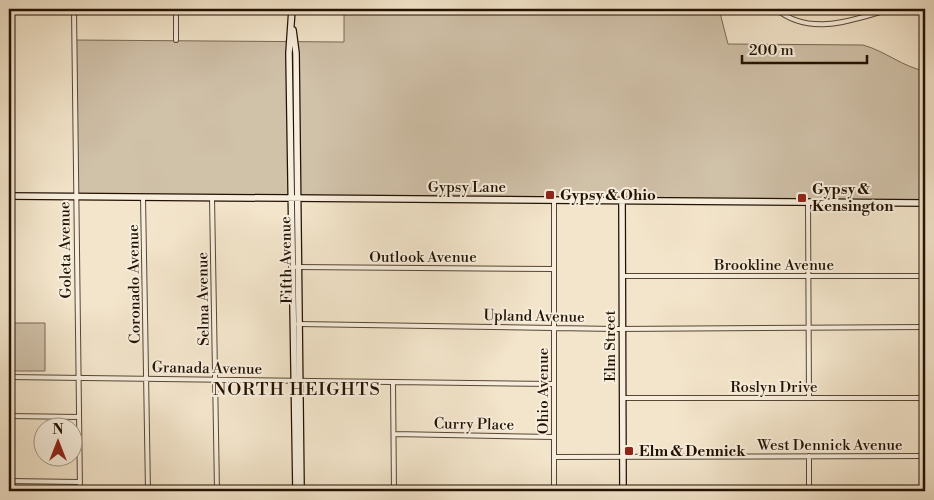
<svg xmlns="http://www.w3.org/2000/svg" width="934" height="500" viewBox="0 0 934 500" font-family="'Libre Bodoni',serif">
  <rect width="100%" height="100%" fill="#f3e5cb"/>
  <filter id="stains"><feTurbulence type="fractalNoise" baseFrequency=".004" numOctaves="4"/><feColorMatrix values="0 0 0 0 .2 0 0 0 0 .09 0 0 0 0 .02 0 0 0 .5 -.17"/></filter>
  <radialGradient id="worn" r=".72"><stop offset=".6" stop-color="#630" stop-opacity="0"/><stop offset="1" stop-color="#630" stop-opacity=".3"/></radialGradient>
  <path fill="#d0c1a9" stroke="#7a6956" d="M344,9H719L728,44L863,45C885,51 903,67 925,71V203L298,198L301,491L291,198L76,196L74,40L344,42Z
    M9,323H45V371H9Z"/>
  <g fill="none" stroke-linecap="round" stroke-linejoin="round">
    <g stroke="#574634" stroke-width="6">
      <path id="street" d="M74,9L80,491
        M776,9C810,37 853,20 890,9
        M913,9L925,10
        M176,40V9
        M143,197L148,491
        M212,197L217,491
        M554,200V491
        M808,202L809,398
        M296,267L554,269
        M622,276H925
        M298,324L616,329L923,327
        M9,377L554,384
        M393,382L394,491
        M623,398H925
        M9,416L79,417
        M394,434L554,437
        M809,456V491
        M554,457L925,456
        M9,481L80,482
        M394,490L473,491"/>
    </g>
    <g stroke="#231102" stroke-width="8">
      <path id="secondary" d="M292,9L289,53L296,491
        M293,30L296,53L301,491
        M9,196L925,203
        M622,200L623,491
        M925,311L923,327L925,352"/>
    </g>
    <use href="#street" stroke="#f7eedd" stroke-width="4"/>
    <use href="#secondary" stroke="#f7eedd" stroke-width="5.5"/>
  </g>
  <g fill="#8f2418" stroke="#f7eedd" stroke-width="2">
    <rect x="545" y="190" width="10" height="10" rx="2.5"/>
    <rect x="797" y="193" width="10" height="10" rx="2.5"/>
    <rect x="624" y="446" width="10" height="10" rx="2.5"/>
  </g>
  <g text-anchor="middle" stroke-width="4" stroke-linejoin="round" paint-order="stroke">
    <g font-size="15" fill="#231102" stroke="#f7eedd">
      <text x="467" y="192">Gypsy Lane</text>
      <text transform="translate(65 250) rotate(-91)" y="5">Goleta Avenue</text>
      <text x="423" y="262">Outlook Avenue</text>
      <text transform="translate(286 260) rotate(-91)" y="5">Fifth Avenue</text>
      <text x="774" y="270">Brookline Avenue</text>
      <text transform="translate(134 284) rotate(-91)" y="5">Coronado Avenue</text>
      <text transform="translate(203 299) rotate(-91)" y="5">Selma Avenue</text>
      <text transform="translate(534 316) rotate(1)" y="5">Upland Avenue</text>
      <text transform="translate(610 346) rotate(-90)" y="5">Elm Street</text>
      <text transform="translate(207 368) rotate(1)" y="5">Granada Avenue</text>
      <text x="774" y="392">Roslyn Drive</text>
      <text transform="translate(543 391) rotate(-90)" y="5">Ohio Avenue</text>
      <text transform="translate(474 424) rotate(1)" y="5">Curry Place</text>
      <text x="830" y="450">West Dennick Avenue</text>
    </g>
    <g font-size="15" font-weight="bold" fill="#231102" stroke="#f7eedd" text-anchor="start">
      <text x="812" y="194">Gypsy &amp;<tspan x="812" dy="17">Kensington</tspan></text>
      <text x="560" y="200">Gypsy &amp; Ohio</text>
      <text x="639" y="456">Elm &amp; Dennick</text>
    </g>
    <g font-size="18" letter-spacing="1" fill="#231102" stroke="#f7eedd">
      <text x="297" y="395">NORTH HEIGHTS</text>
    </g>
  </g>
  <rect width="934" height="500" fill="none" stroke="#f3e5cb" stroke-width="30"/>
  <rect x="10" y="10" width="914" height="480" fill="none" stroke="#231102" stroke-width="2.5"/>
  <rect x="15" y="15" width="904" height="470" fill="none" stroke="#231102"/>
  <g transform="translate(58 442)"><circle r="24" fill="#f7eedd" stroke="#a29685"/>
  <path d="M0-4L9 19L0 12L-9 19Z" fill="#8f2418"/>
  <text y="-8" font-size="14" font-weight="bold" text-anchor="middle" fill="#231102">N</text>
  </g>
  <path d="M742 55v8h125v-8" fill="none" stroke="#231102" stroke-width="2.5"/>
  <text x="749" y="55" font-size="15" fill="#231102" stroke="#f7eedd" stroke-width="4" paint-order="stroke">200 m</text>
  <rect width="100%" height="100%" filter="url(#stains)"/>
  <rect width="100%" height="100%" fill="url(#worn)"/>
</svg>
